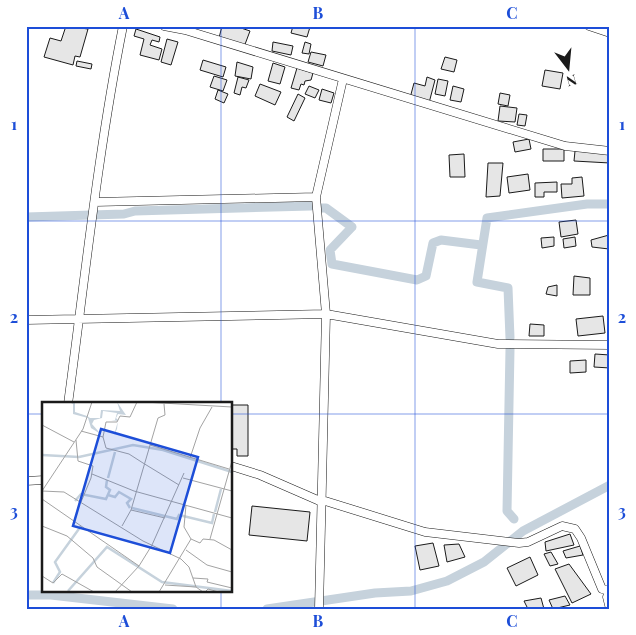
<svg xmlns="http://www.w3.org/2000/svg" width="636" height="635" viewBox="0 0 636 635" font-family="'Playfair Display',serif">
  <rect width="100%" height="100%" fill="#fff"/>
  <g fill="none" stroke-linecap="round" stroke-linejoin="round">
    <path stroke="#c6d2dc" stroke-width="9" d="M321,208H326L352,227L330,250L332,264L417,280L426,276L433,243L441,240L481,245
      M26,217L124,214L135,211L311,206
      M510,338L508,288L477,282L487,218L587,204H610
      M510,349L507,511L514,519
      M26,595H51L173,609
      M267,609L375,593L411,591L447,581L484,562L523,531L610,485"/>
  </g>
  <path fill="#e6e6e6" stroke="#1a1a1a" d="M66,26L88,29L80,57L75,56L73,65L44,57L50,38L61,41Z
    M222,26H235L250,31L244,47L219,38Z
    M293,26L310,27L307,37L291,33Z
    M136,29L160,37L159,42L152,40L150,45L162,49L159,60L140,55L144,39L134,36Z
    M167,39L178,42L171,65L161,62Z
    M273,42L293,46L291,55L272,51Z
    M305,42L311,44L309,54L302,53Z
    M311,52L326,55L323,66L308,62Z
    M445,57L457,60L454,72L441,69Z
    M203,60L226,67L223,77L200,70Z
    M77,61L92,64L91,69L76,66Z
    M237,62L253,67L251,79L235,76Z
    M273,63L285,67L280,84L268,81Z
    M297,68L313,73L311,80L305,81L304,85L301,84L299,90L291,88Z
    M545,70L563,73L560,89L542,86Z
    M214,76L227,80L223,91L210,87Z
    M238,77L249,80L246,88L242,87L240,95L234,93Z
    M427,77L435,80L429,103L410,98L414,83L425,86Z
    M438,79L448,81L445,96L435,94Z
    M260,84L281,92L275,105L255,96Z
    M309,86L319,90L315,98L305,94Z
    M453,86L464,89L461,102L450,100Z
    M322,89L334,93L331,103L319,100Z
    M218,90L228,94L224,103L215,99Z
    M500,93L510,95L508,106L498,104Z
    M298,94L305,98L294,121L287,117Z
    M500,106L517,108L515,122L498,121Z
    M519,114L527,115L525,126L517,125Z
    M529,139L531,149L515,152L513,142Z
    M543,149H564V161H543Z
    M575,151L610,153V163L574,161Z
    M464,154L465,177H450L449,155Z
    M488,163H503L500,196L486,197Z
    M528,174L530,190L509,193L507,177Z
    M582,177L584,196L562,198L561,184H572V178Z
    M557,182V192H544V197H535V183Z
    M576,220L578,234L561,237L559,222Z
    M609,235V249L592,247L591,240Z
    M554,237V246L542,248L541,238Z
    M575,237L576,246L564,248L563,239Z
    M574,276L590,278V295H573Z
    M557,285V296L546,294L548,287Z
    M603,316L605,333L578,336L576,319Z
    M530,324L544,325V336H529Z
    M595,354L610,355V368L594,367Z
    M586,360V372L570,373V361Z
    M231,405H248V456H237V449H231Z
    M252,506L310,512L307,541L249,535Z
    M570,534L574,545L546,551L545,542Z
    M433,543L439,566L420,570L415,546Z
    M459,544L465,557L447,562L444,545Z
    M580,546L583,555L566,558L563,551Z
    M551,552L558,564L550,566L544,554Z
    M530,557L538,575L516,586L507,568Z
    M569,564L591,594L572,603L555,569Z
    M565,596L570,605L553,609L549,600Z
    M541,598L544,609H528L524,601Z"/>
  <g fill="none" stroke-linecap="round" stroke-linejoin="round">
    <g stroke="#1a1a1a" stroke-width="9">
      <path id="street" d="M164,26L185,30L565,146L610,151
        M589,26L610,33
        M95,202L316,197
        M26,320L326,314L498,344L610,345
        M68,404C85,278 98,151 123,26
        M231,466L260,475L322,502
        M26,481L44,480
        M322,500L425,532L519,543L528,542L562,526L575,529L581,538L602,589L610,591
        M609,591L607,597L610,609
        M319,609L326,314L316,197L343,79"/>
    </g>
    <use href="#street" stroke="#fff" stroke-width="8"/>
  </g>
  <path fill="none" stroke="#1d4ed8" stroke-width="1" stroke-opacity="0.55" d="M221,26V404M415,26V609M26,221H610M26,414H44M231,414H610M221,591V609"/>
  <g transform="translate(42 402)">
    <rect width="190" height="190" fill="#fff"/>
    <path d="M27,0L33,1V10L45,14L48,16H58L59,8L78,9L75,0L84,13L76,12L74,16L76,18L75,27L72,33L76,19L69,18H73L75,11L61,9L60,16L52,18L50,22L57,30L61,28L57,31L49,26L46,16L31,12V2Z" fill="#c6d2dc"/>
    <path fill="none" stroke="#c6d2dc" stroke-width="2.5" d="M0,53L37,55L91,43L121,48L190,70M66,76L73,50M66,93L73,95L77,90L89,97L85,101L88,106M33,99L39,92L64,97L68,88L64,85L65,78M90,106L135,117L137,113L170,121L172,112M173,110L179,87M11,181L18,170L13,160L39,124M26,189L65,145L120,180L190,189"/>
    <path fill="none" stroke="#a3a3a3" stroke-width="1" d="M95,0L88,15L78,14L75,20H64L61,35L64,46L87,52L101,61M102,0L190,5M0,23L32,40M39,29L61,35M34,38L36,59L51,64L49,76L39,100M108,43L187,67M148,56L158,26L170,5M101,61L137,83M50,72L92,89L190,116M141,76L190,89M0,89L22,90L101,139L139,157L147,165L154,185M0,89L41,27L50,0M0,97L97,164M144,103L142,125L149,137L158,141L161,137L172,138L190,148M89,108L123,116M0,124L25,134L51,156L55,165L90,190M80,124L89,108L116,16L123,13L122,2M168,137L190,59M144,148L165,163L190,170M0,174L11,181L20,172L52,190M151,176L166,177L165,180L190,186M123,183L154,185L161,190M73,190L97,164L110,143L142,71M117,190L149,137M163,190L166,187L177,190"/>
    <path fill="#1d4ed8" fill-opacity="0.15" stroke="#1d4ed8" stroke-width="2.5" d="M59,27L156,55L128,151L31,124Z"/>
    <rect width="190" height="190" fill="none" stroke="#1a1a1a" stroke-width="2.5"/>
  </g>
  <rect width="636" height="635" fill="none" stroke="#ffffff" stroke-width="55"/>
  <g transform="translate(568 68) rotate(164)" stroke="#ffffff" stroke-width="4" paint-order="stroke">
  <path d="M0-4L9 19L0 12L-9 19Z" fill="#1a1a1a"/>
  <text y="-8" font-size="14" font-weight="bold" text-anchor="middle" fill="#1a1a1a">N</text>
  </g>
  <rect x="28" y="28" width="580" height="580" fill="none" stroke="#1d4ed8" stroke-width="2"/>
  <g font-size="16" text-anchor="middle" font-weight="bold" fill="#1d4ed8">
    <text x="124" y="19">A</text>
    <text x="318" y="19">B</text>
    <text x="512" y="19">C</text>
    <text x="14" y="130">1</text>
    <text x="622" y="130">1</text>
    <text x="14" y="323">2</text>
    <text x="622" y="323">2</text>
    <text x="14" y="517">3</text>
    <text x="622" y="517">3</text>
    <text x="124" y="627">A</text>
    <text x="318" y="627">B</text>
    <text x="512" y="627">C</text>
  </g>
</svg>
